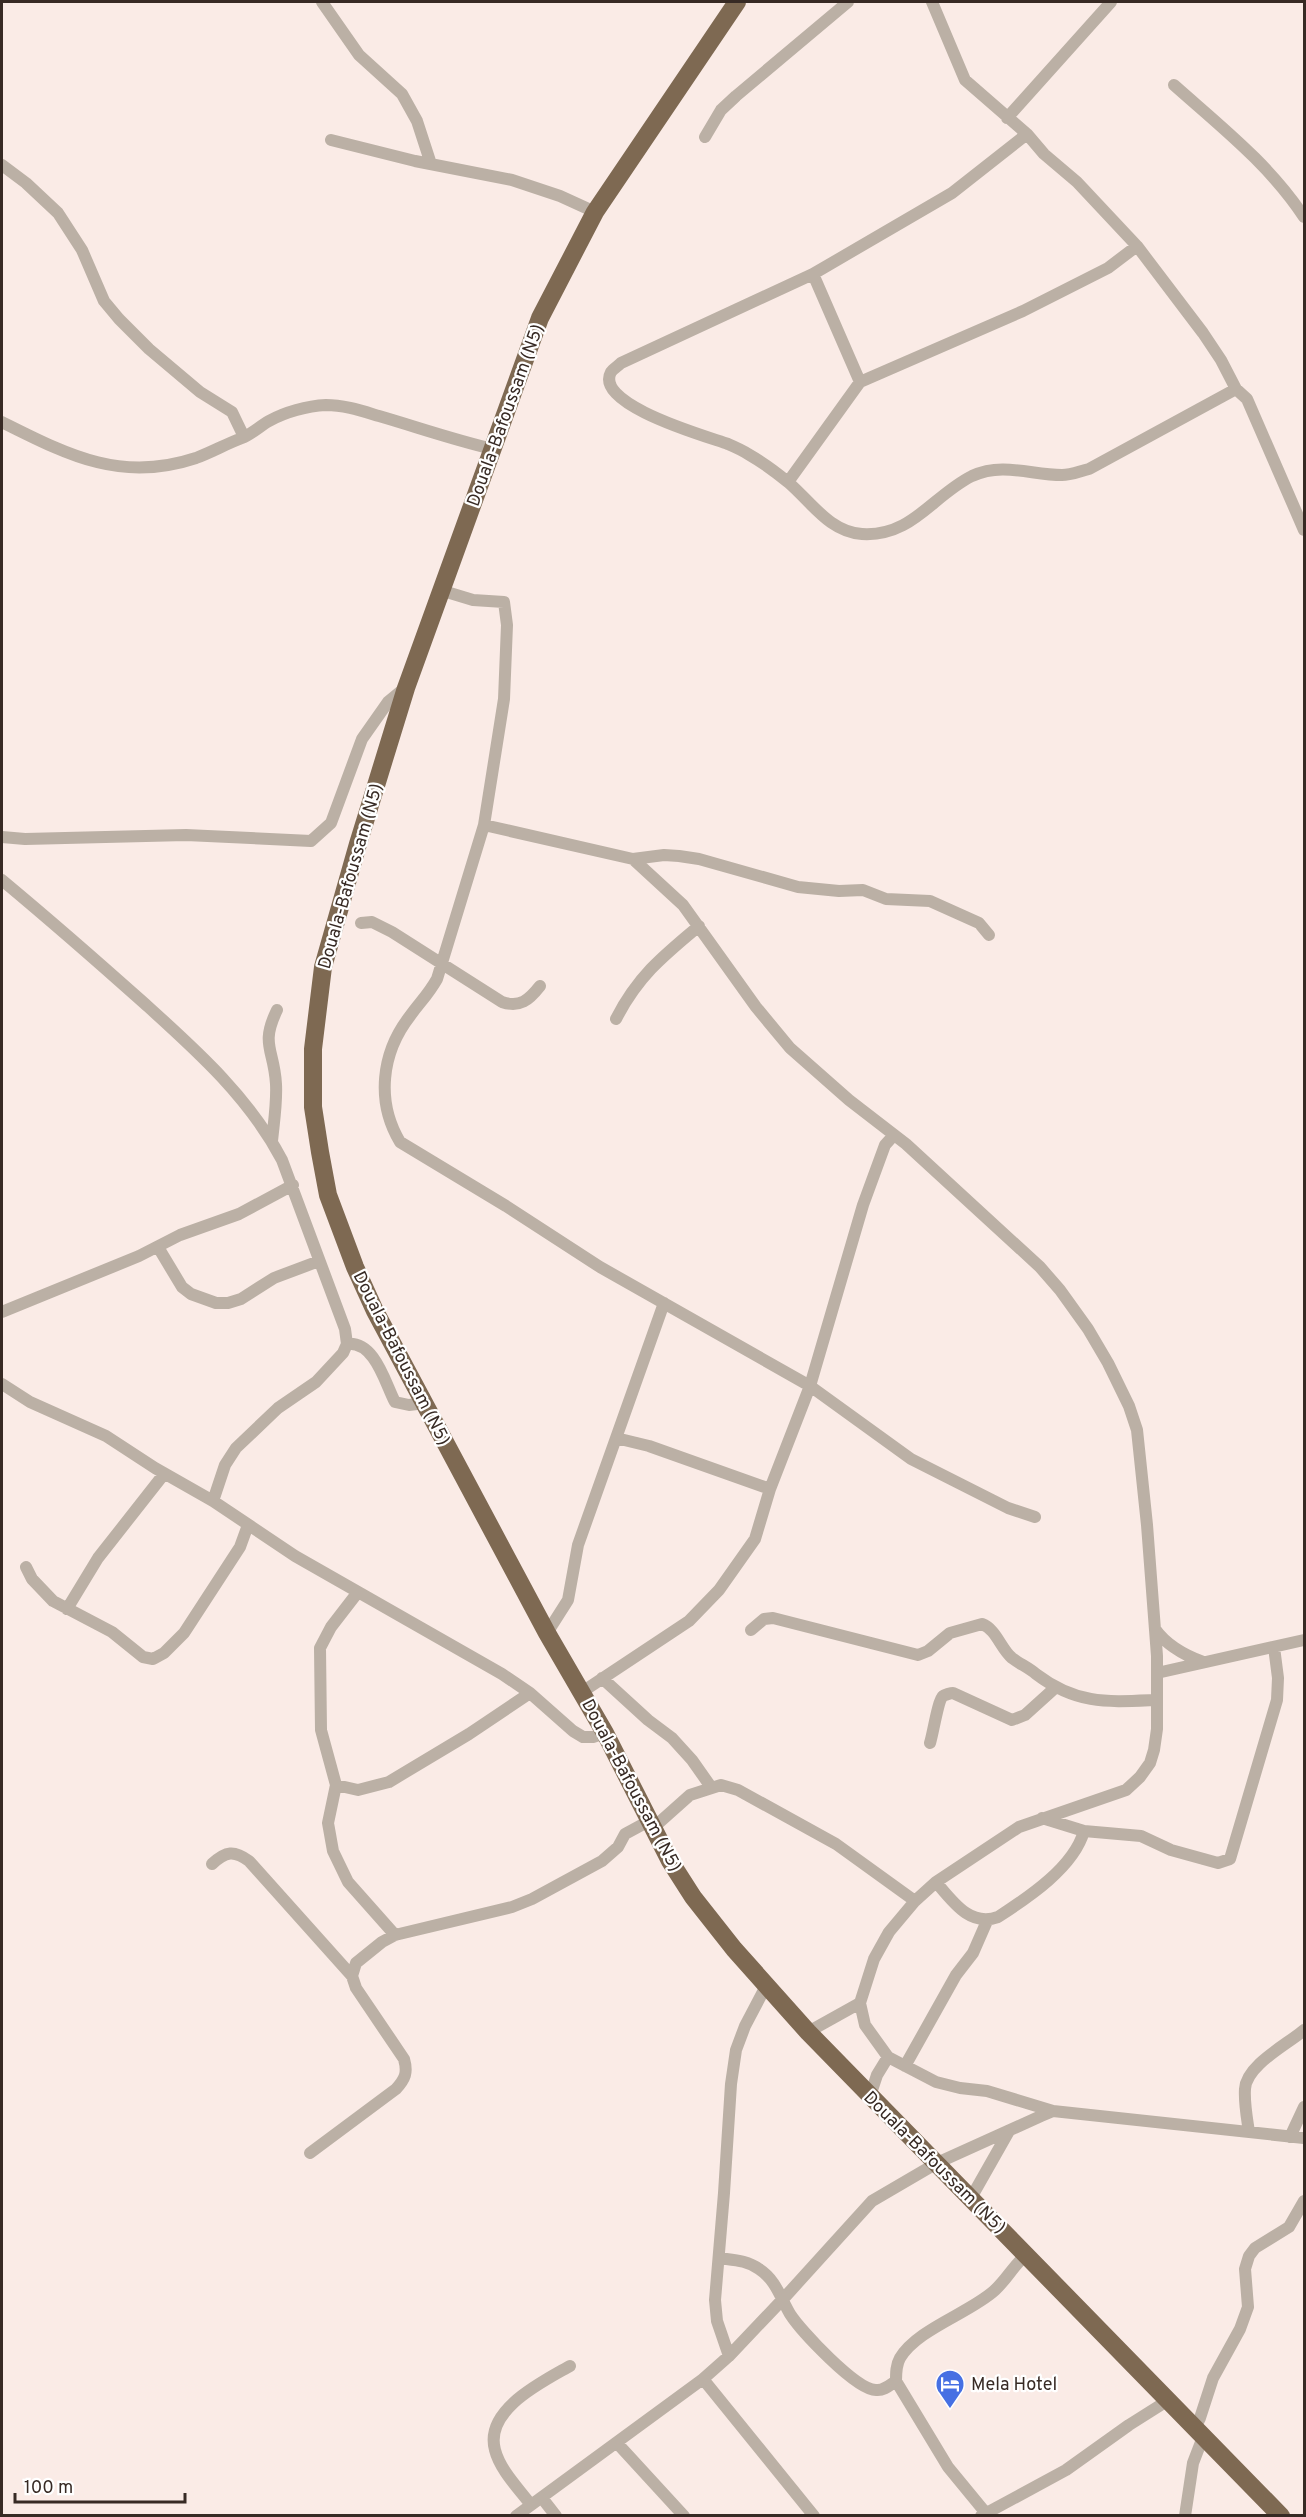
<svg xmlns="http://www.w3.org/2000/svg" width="1306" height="2517" viewBox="0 0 1306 2517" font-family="Overpass,sans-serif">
  <rect width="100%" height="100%" fill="#faebe6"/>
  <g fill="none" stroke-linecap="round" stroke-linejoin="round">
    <path stroke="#bbb0a5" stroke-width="12" d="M322,2L359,55L402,94L417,121L431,164
      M932,2L965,80L1027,134L1044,154L1077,182L1137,246L1203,333L1221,360L1236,389L1247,399L1304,530
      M1174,85C1220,126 1270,165 1304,217
      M1007,118L1111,2
      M1027,134L952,193L813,274L621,363C618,366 613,369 611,372C593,405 709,437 728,444C735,447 742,450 748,454C762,462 777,473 789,483C812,503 830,532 862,534C912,537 932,496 972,476C1003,462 1031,475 1062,475C1071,475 1080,471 1089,469L1236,389
      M705,137L721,110L736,96L848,2
      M331,140L415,161L512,180L560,196L595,212
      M2,165L26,183L58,213L82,250L104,301L119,319L149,349L200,392L232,412L244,437
      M813,274L860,382
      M2,422C68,455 121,483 196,458C212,452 226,444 242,438C252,434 260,426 269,421C285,412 307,406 326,405C344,405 362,411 379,416C417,427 454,440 493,449
      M788,482L860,382L1023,311L1108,268L1137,246
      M440,590L473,600L504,602L507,625L504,699L484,825L437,979C428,995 420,1002 410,1016C381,1053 376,1102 400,1142L506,1206L600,1267L810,1386L911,1459L1008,1508L1035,1517
      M484,825L633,859L664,855L679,856L699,859L798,887L839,891L863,890L886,899L930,901L979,923L989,935
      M2,837L25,839L186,835L311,841L331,823L362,739L388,702L405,688
      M633,859L683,905L756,1007L790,1048L849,1100L906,1144L1040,1267L1060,1290L1088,1329L1108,1363L1129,1406L1137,1430L1147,1525L1157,1656V1729L1154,1750L1150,1763L1140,1777L1126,1790L1019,1827L936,1882L915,1901L889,1932L874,1959L860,2003L865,2025L888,2057L936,2082L960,2088L987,2091L1053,2111
      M2,880C50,920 97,961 144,1003C196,1050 249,1097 282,1160L345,1329L347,1344L343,1353L316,1382L278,1408L236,1448L225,1465L213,1501
      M361,923L372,922L392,932L502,1002C520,1008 529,1000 540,986
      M616,1019C638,976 663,956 699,926
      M272,1141C274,1121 277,1103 276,1084C274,1049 260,1045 277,1010
      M158,1247L182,1287L191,1294L216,1303H228L241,1299L274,1278L319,1261
      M2,1312L139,1256L180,1235L239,1214L293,1185
      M347,1344C375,1341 385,1383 395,1402L409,1405L425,1403
      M2,1384L30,1402L106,1436L155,1468L213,1501L295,1556L502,1674L530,1693L573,1731L583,1737H593L605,1733
      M616,1438L649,1446L770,1489
      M26,1567L32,1579L53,1601L112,1632L143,1657L153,1659L164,1653L184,1633L240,1547L248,1525
      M358,1592L331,1627L320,1648L321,1730L336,1785L328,1823L333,1851L348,1882L395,1935
      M67,1609L98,1558L164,1474
      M1155,1629C1167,1646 1184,1655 1203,1662
      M751,1630L764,1619L773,1618L918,1655L928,1651L950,1633L982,1624C996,1629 1001,1649 1012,1658C1020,1664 1029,1668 1036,1674C1077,1705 1108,1702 1156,1700
      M547,1633L568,1600L578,1545L664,1303
      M1157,1673L1304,1640
      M602,1678L648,1720L672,1738L692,1760L711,1787
      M582,1692L689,1621L719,1590L755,1539L770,1489L810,1386L863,1205L885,1145L894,1135
      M930,1743C933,1734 938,1700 943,1696C944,1695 951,1693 953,1693L1012,1720L1025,1715L1056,1687
      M336,1785L358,1790L389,1782L469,1734L530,1693
      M1042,1818L1084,1831L1141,1836L1171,1850L1218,1863L1230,1859L1277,1700L1278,1678L1274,1647
      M653,1828L690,1795L721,1785L738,1790L836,1844L915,1901
      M212,1864C226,1851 234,1850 249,1861L352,1976
      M936,1882C953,1902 970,1927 998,1917C1029,1897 1074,1867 1084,1831
      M808,2032L860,2003
      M905,2066L956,1975L973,1953L987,1921
      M870,2096L877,2075L888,2057
      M1249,2132C1247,2118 1244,2103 1245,2089C1246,2065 1288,2044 1304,2030
      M1290,2137L1304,2107
      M310,2153L396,2089C405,2079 408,2073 404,2059L356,1988L352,1976L356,1963L382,1942L395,1935L512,1907L532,1899L602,1861L618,1847L625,1834L649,1821
      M971,2198L1009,2131
      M719,2258C733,2260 747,2260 759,2269C776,2280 780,2297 790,2314C801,2331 856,2390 876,2390C884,2391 890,2385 896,2381
      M729,2356L717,2321L715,2300L724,2193L731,2084L736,2050L745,2026L766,1986
      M703,2379L814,2516
      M1195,2428L1200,2418L1213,2378L1240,2329L1248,2307L1245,2269L1249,2256L1255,2248L1289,2227L1304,2201
      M617,2443L684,2516
      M542,2498L556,2516
      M531,2505C519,2489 500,2470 495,2450C484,2410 542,2382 570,2366
      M985,2512L948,2467L896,2381C896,2373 896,2365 900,2358C917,2329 970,2313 995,2290C1007,2279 1014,2265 1026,2255
      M516,2516L703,2379L729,2356L784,2298L872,2201L937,2163L1041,2116L1053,2111L1304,2138
      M981,2516L1066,2470L1129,2425L1167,2401
      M1185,2516L1193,2463L1203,2437"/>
    <path stroke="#7e6952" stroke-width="18" d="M737,2L595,212L540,318L406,688L358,844L323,967L313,1049V1107L320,1152L328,1195L355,1267L375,1311L547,1633L605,1733L670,1861L693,1897L734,1949L808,2032L1281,2516"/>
  </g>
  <defs>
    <g id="hotel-pin" transform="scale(1.5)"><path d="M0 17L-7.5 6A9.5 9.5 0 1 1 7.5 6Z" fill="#4670e3" stroke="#fff"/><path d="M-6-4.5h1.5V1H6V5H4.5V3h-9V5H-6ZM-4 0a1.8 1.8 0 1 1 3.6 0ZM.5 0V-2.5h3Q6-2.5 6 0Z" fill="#fff"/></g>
  </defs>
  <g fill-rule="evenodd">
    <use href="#hotel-pin" x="950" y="2384"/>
  </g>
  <g text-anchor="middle" stroke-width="4.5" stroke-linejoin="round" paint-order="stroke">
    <g font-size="18" fill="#372a24" stroke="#fff">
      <text transform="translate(505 415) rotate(-70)" y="6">Douala-Bafoussam (N5)</text>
      <text transform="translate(350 876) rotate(-74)" y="6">Douala-Bafoussam (N5)</text>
      <text transform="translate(402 1358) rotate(63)" y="6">Douala-Bafoussam (N5)</text>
      <text transform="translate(632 1785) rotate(62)" y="6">Douala-Bafoussam (N5)</text>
      <text transform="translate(935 2162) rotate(45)" y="6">Douala-Bafoussam (N5)</text>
    </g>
    <g font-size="18" fill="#372a24" stroke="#fff" text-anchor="start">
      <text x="971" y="2390">Mela Hotel</text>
    </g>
  </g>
  <rect width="1306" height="2517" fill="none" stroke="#372a24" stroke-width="6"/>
  <path d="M15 2493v9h170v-9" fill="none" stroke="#372a24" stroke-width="3"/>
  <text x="24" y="2493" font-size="18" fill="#372a24" stroke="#ffffff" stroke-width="4.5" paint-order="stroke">100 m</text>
</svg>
